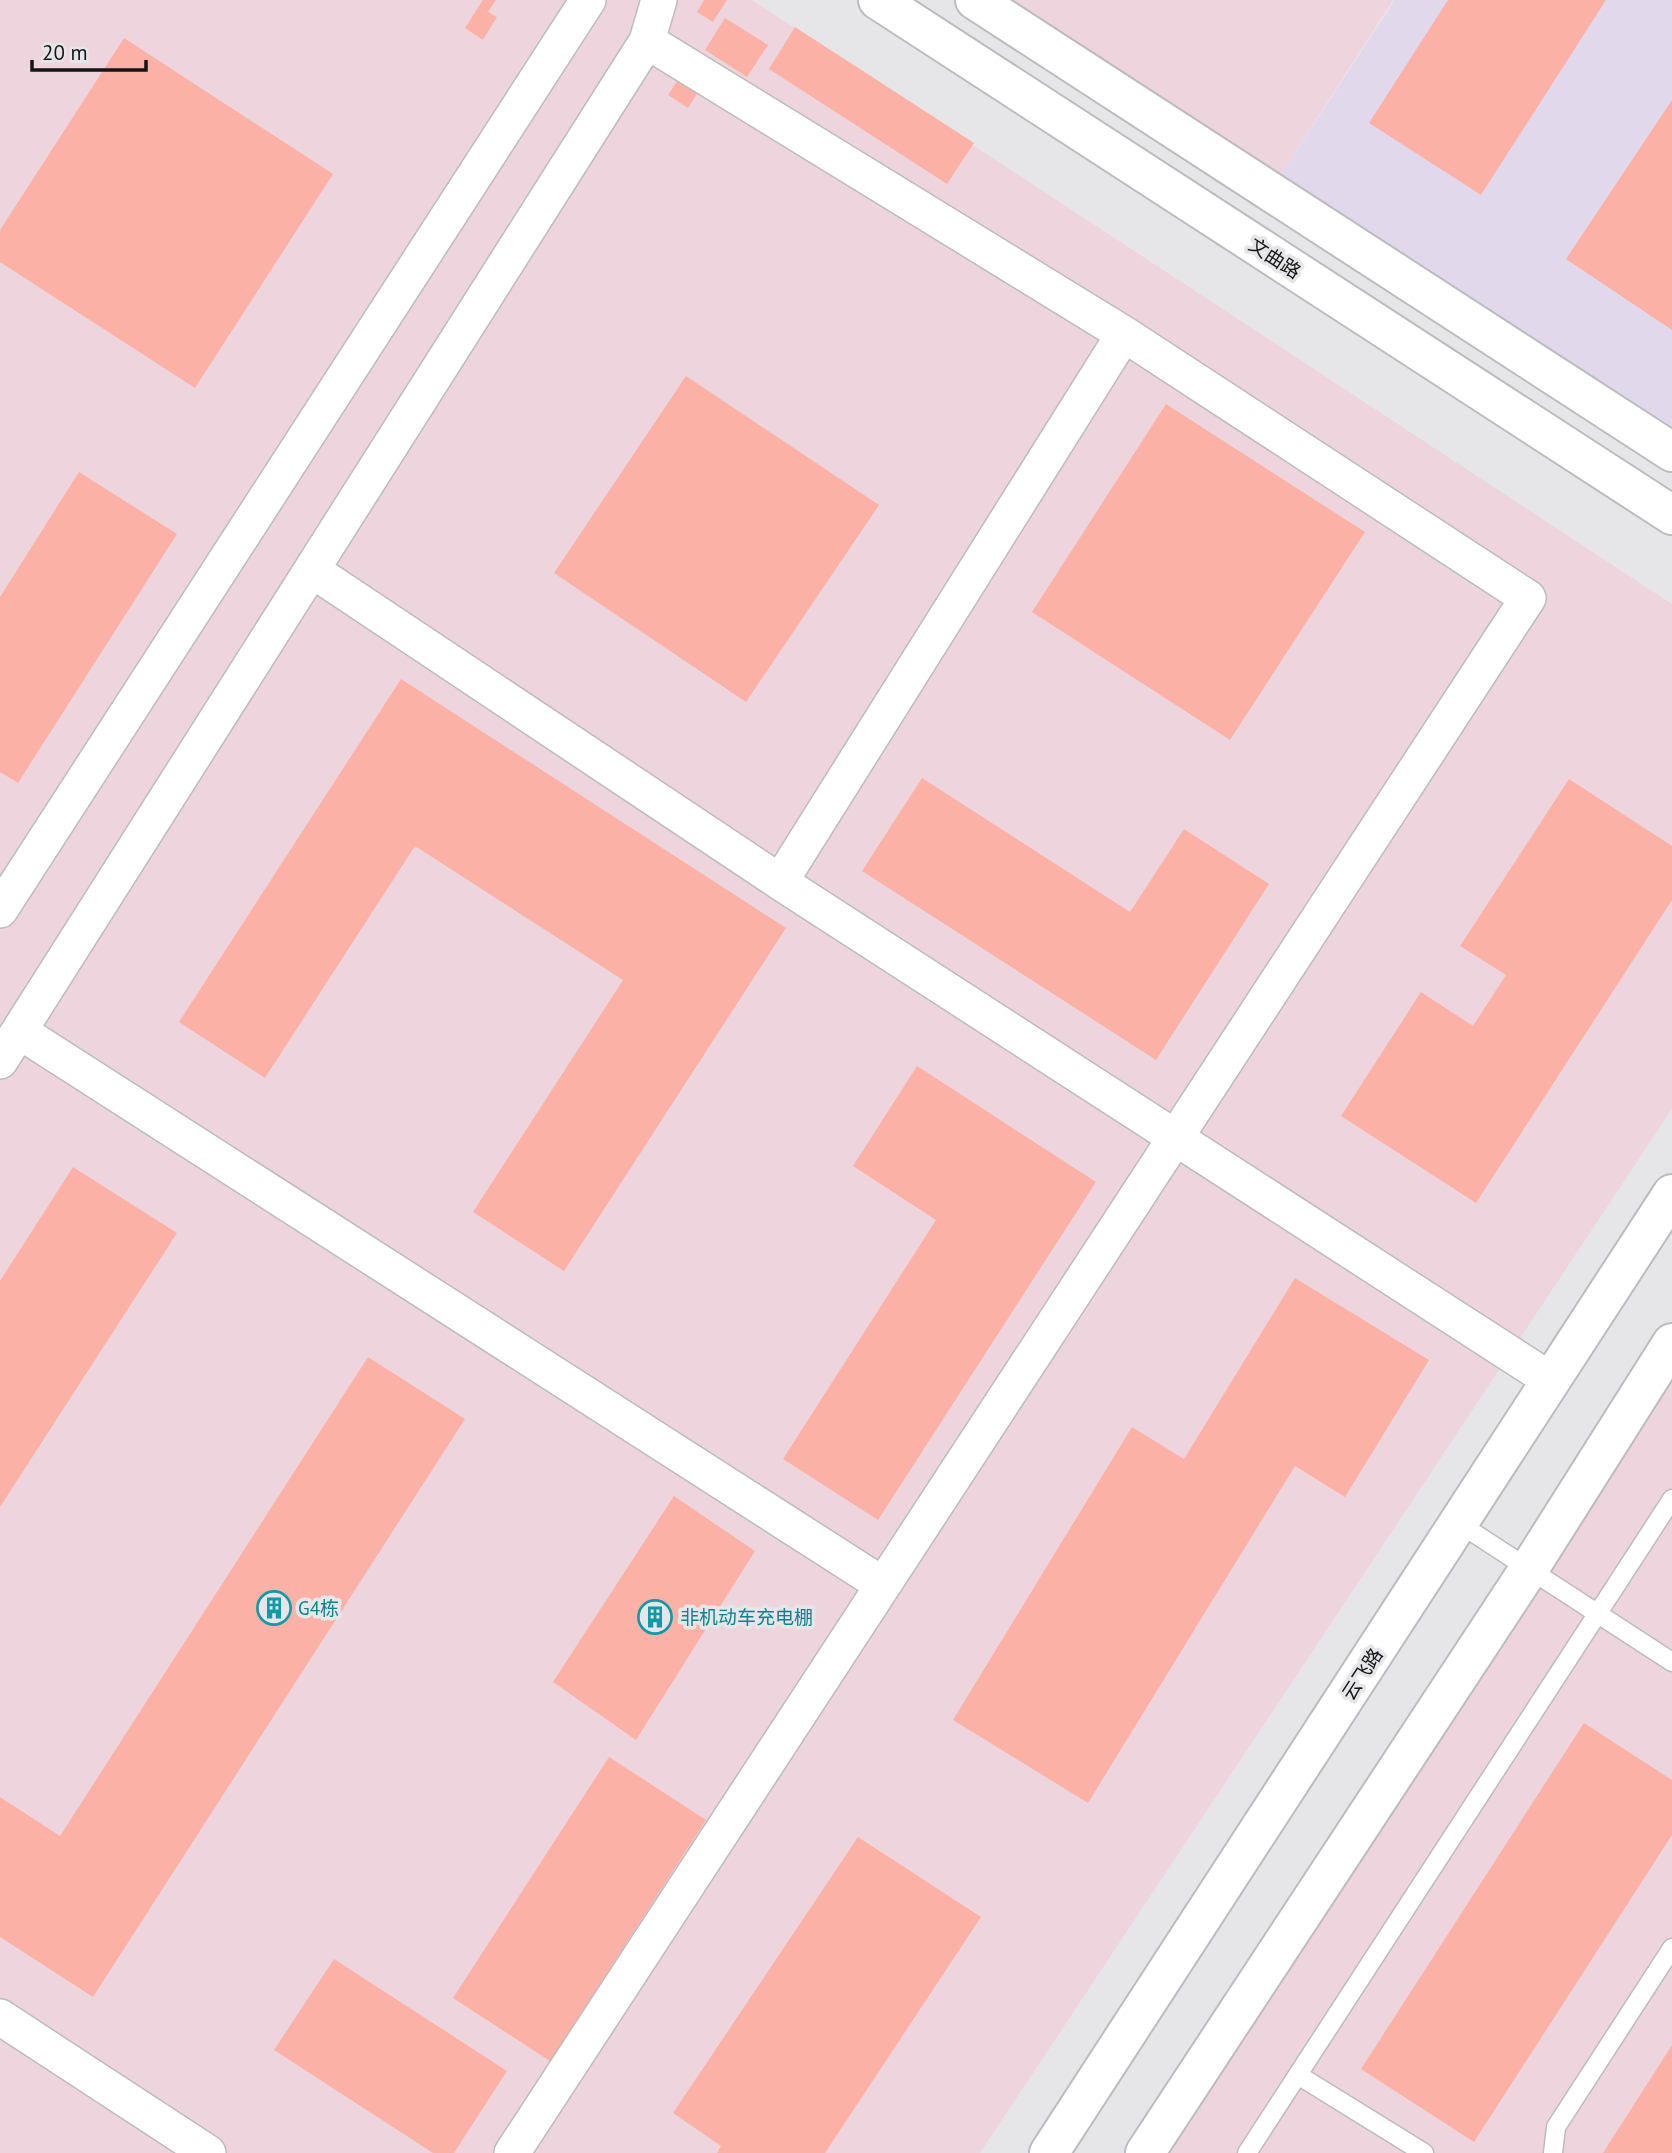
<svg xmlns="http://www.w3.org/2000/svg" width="1672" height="2153" viewBox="0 0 1672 2153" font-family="'PT Sans','Noto Sans SC',sans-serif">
  <rect width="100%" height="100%" fill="#e6e6e8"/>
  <path fill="#eed5dd" d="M0,0H752L1672,604V1109L980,2153H0Z
    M975,0H1393L1270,191Z
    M1672,1343V2153H1145Z"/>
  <path fill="#e2d8ec" d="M1395,0H1672V452L1270,191Z"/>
  <path fill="#fcb1a6" d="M483,0H496L488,12L497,17L483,40L465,28Z
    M704,0H727L713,22L697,12Z
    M1448,0H1606L1481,195L1369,123Z
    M725,18L768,45L747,77L705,50Z
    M795,27L974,143L947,184L769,69Z
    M124,38L333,174L195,388L0,262V230Z
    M687,66L707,78L688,108L668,95Z
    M1672,100V330L1566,259Z
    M686,376L879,505L746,702L554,573Z
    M1166,404L1365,532L1230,740L1032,612Z
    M79,472L177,534L18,783L0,772V597Z
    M401,679L786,928L564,1271L473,1212L623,980L415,846L265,1078L179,1022Z
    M922,778L1130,912L1184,829L1269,884L1156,1060L862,871Z
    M1569,779L1672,846V900L1476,1203L1341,1116L1421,992L1473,1026L1506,975L1460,946Z
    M917,1066L1096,1182L878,1520L783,1459L936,1220L853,1166Z
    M73,1167L177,1233L0,1507V1281Z
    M1295,1278L1429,1360L1345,1497L1295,1466L1088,1803L953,1720L1132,1427L1184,1459Z
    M368,1357L465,1419L93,1997L0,1937V1797L60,1836Z
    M674,1496L755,1551L636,1740L553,1682Z
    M1584,1723L1672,1780V1835L1474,2142L1361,2069Z
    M609,1757L706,1820L550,2061L453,1998Z
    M858,1837L981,1917L825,2153H717L721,2146L673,2113Z
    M334,1959L507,2071L454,2153H433L274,2050Z
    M1672,2045V2153H1603Z"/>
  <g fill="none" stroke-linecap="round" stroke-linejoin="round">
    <g stroke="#bcbcbe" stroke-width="21">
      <path id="lane" d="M1460,1524L1672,1662
        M1298,2075L1424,2153
        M1247,2153L1672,1499
        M1553,2153L1556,2127L1672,1948"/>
    </g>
    <g stroke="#bcbcbe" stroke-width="38">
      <path id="street" d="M647,41L1124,334
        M312,570L780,882L1124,334L1528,598L512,2153
        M780,882L1552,1381
        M0,910L588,0
        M19,1031L883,1585
        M0,1061L647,41L659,0
        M0,2017L208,2153"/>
    </g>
    <g stroke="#bcbcbe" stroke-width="42">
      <path id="secondary" d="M878,0L1672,515
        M975,0L1672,452
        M1049,2153L1672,1194
        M1145,2153L1529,1569L1672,1343"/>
    </g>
    <use href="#lane" stroke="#fff" stroke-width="18"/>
    <use href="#street" stroke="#fff" stroke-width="35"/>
    <use href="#secondary" stroke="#fff" stroke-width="38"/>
  </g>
  <defs>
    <g id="building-ring" transform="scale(1.75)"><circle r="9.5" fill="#e6e6e8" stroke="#0f9aa8" stroke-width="1.5"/><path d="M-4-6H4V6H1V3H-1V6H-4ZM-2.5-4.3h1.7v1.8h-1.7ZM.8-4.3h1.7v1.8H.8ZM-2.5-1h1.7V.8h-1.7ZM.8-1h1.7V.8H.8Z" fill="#0f9aa8"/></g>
  </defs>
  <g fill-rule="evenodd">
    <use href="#building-ring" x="274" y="1608"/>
    <use href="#building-ring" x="655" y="1617"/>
  </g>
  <g text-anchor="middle" stroke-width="7" stroke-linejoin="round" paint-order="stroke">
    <g font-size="19" fill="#151515" stroke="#e6e6e8">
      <text transform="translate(1275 258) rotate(33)" y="7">文曲路</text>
      <text transform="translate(1362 1674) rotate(-57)" y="7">云飞路</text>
    </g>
    <g font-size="19" fill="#0d838f" stroke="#e6e6e8" text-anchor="start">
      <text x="298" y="1615">G4栋</text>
      <text x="680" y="1624">非机动车充电棚</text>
    </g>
  </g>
  <path d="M32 60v10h114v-10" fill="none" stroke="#151515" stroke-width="3.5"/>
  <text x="42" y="60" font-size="21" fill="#151515" stroke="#e6e6e8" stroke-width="5" paint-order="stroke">20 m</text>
</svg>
